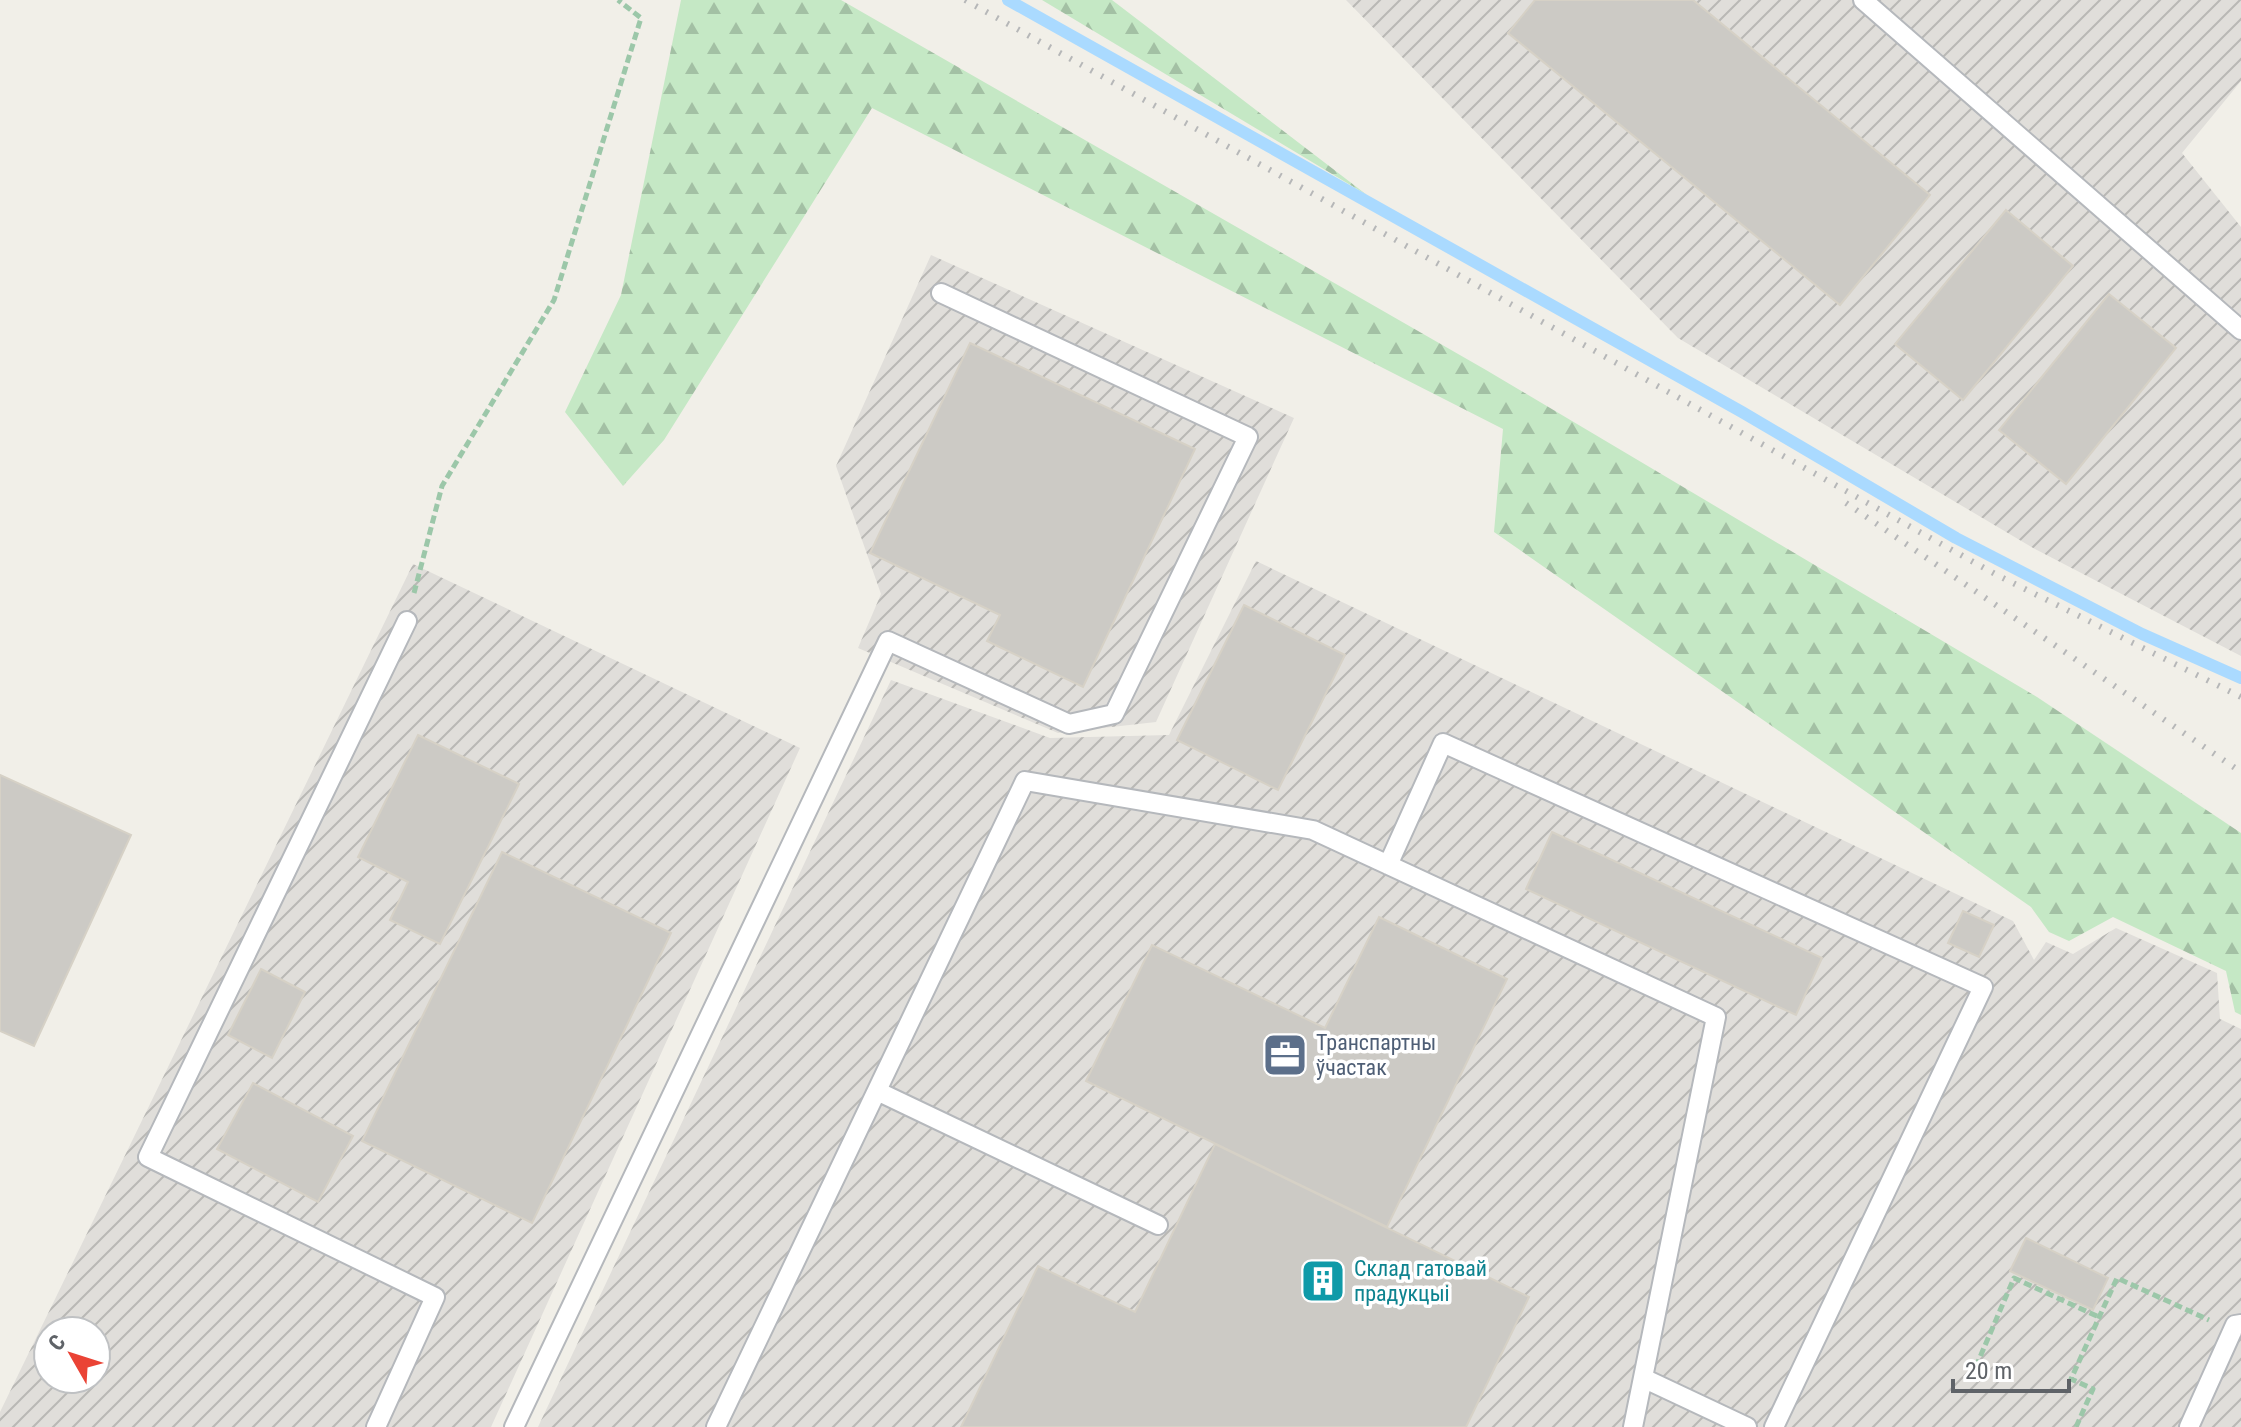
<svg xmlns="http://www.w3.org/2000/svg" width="2241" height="1427" viewBox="0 0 2241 1427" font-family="'Roboto Condensed',sans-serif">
  <defs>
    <pattern id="industrial-furrows" width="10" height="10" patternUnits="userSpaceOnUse" patternTransform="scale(2)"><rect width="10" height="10" fill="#e0deda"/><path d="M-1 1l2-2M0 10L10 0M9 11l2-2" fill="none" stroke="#b9b8b5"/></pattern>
    <pattern id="forest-firs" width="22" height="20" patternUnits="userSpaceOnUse" patternTransform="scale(2)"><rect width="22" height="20" fill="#c5e8c5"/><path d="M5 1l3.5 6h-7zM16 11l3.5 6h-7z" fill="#a3c0a4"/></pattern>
  </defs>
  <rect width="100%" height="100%" fill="#f1efe8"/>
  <path fill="url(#industrial-furrows)" fill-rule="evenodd" d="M1346,0H2241V81L2182,153L2241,227V656L2035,549L1678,338Z
    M931,255L1294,418L1156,722L1058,733L858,648L881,594L836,466Z
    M1256,561L2013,921L2034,960L2046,942L2073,954L2116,928L2217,973L2220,1019L2241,1029V1427H538L891,680L1050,738L1169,735Z
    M413,564L800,748L491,1427H0V1412ZM48,1331H96V1379H48Z"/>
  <path fill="url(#forest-firs)" d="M681,0H841L1486,370L2037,697L2241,833V1015L2235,1012L2226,971L2113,917L2069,941L2049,932L2031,907L1494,532L1503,429L872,108L664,440L623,486L565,412L621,295Z
    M1042,0H1112L1367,195Z"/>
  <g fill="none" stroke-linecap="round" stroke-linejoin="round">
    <path stroke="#aadaff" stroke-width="12" d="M1008,0L1742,412L1956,538L2142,634L2241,678"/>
  </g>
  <path fill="#cccac5" stroke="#d6d1c6" stroke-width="2" d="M1535,0H1693L1930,195L1840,305L1508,33Z
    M2006,210L2073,266L1963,400L1895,344Z
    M2109,294L2176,348L2066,484L1999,430Z
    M970,343L1195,449L1083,687L987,641L1000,615L870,553Z
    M1244,605L1345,655L1278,790L1177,740Z
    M418,735L519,784L440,944L390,920L408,882L358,857Z
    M0,775L131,835L34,1046L0,1031Z
    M1552,832L1822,958L1796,1015L1526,889Z
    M502,852L671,933L532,1223L362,1141Z
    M1963,911L1994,925L1979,957L1948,943Z
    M1379,917L1507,979L1387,1227L1086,1081L1152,945L1325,1028Z
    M261,969L305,992L272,1058L228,1035Z
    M253,1083L353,1136L318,1202L217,1149Z
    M1215,1144L1529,1297L1466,1427H961L1038,1266L1135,1312Z
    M2026,1238L2108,1278L2093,1310L2010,1271Z"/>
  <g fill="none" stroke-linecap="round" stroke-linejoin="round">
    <g stroke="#b5b8bc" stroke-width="22">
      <path id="lane" d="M1863,0L2241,330
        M1388,865L1443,743L1983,987L1774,1427
        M877,1091L1158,1225
        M1643,1378L1747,1427
        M376,1427L435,1297L148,1157L407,621
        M514,1427L888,641L1069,724L1114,714L1248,437L941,293
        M716,1427L1025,781L1313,830L1716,1017L1633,1427
        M2189,1427L2235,1325L2241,1324"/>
    </g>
    <path stroke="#9cc7a9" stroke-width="5" stroke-dasharray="8 4" stroke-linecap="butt" d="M414,593L442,486L554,300L641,18L618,0
      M1971,1378L2014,1278L2099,1317
      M2076,1427L2093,1389L2071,1379L2117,1278L2209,1320"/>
    <use href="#lane" stroke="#fff" stroke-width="18"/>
    <path stroke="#b6b7b8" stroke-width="6" stroke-dasharray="2 10" stroke-linecap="butt" d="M965,0L1995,574L2241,697
      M1846,503L2241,772"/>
  </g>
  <defs>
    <g id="office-square" transform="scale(2.3)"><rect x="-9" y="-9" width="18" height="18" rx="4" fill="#5c6f8a" stroke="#fff"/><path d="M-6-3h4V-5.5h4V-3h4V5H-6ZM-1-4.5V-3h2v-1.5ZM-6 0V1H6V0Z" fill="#fff"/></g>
    <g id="building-square" transform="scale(2.3)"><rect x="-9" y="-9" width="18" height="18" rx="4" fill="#0f9aa8" stroke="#fff"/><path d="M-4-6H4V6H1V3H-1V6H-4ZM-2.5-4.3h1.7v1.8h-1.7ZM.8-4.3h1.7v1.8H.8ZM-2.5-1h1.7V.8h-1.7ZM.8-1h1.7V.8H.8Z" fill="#fff"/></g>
  </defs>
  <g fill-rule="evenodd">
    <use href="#office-square" x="1285" y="1055"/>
    <use href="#building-square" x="1323" y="1281"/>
  </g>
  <g text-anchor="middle" stroke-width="7" stroke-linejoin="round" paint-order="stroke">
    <g font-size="22" fill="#4e5e75" stroke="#fff" text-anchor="start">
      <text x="1316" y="1050">Транспартны<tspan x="1316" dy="25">ўчастак</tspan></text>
    </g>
    <g font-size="22" fill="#0d838f" stroke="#fff" text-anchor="start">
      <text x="1354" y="1276">Склад гатовай<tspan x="1354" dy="25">прадукцыі</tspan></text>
    </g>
  </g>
  <g transform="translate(72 1355) rotate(309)"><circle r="38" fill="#ffffff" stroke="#bfc1c3" stroke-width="2"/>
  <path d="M0-6L14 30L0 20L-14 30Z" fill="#ea4335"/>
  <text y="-12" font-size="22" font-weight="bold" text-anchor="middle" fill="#5f6368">С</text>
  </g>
  <path d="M1953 1379v12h116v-12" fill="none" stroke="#5f6368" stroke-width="4"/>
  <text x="1965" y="1379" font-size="24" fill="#5f6368" stroke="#ffffff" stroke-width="6" paint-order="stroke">20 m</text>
</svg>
